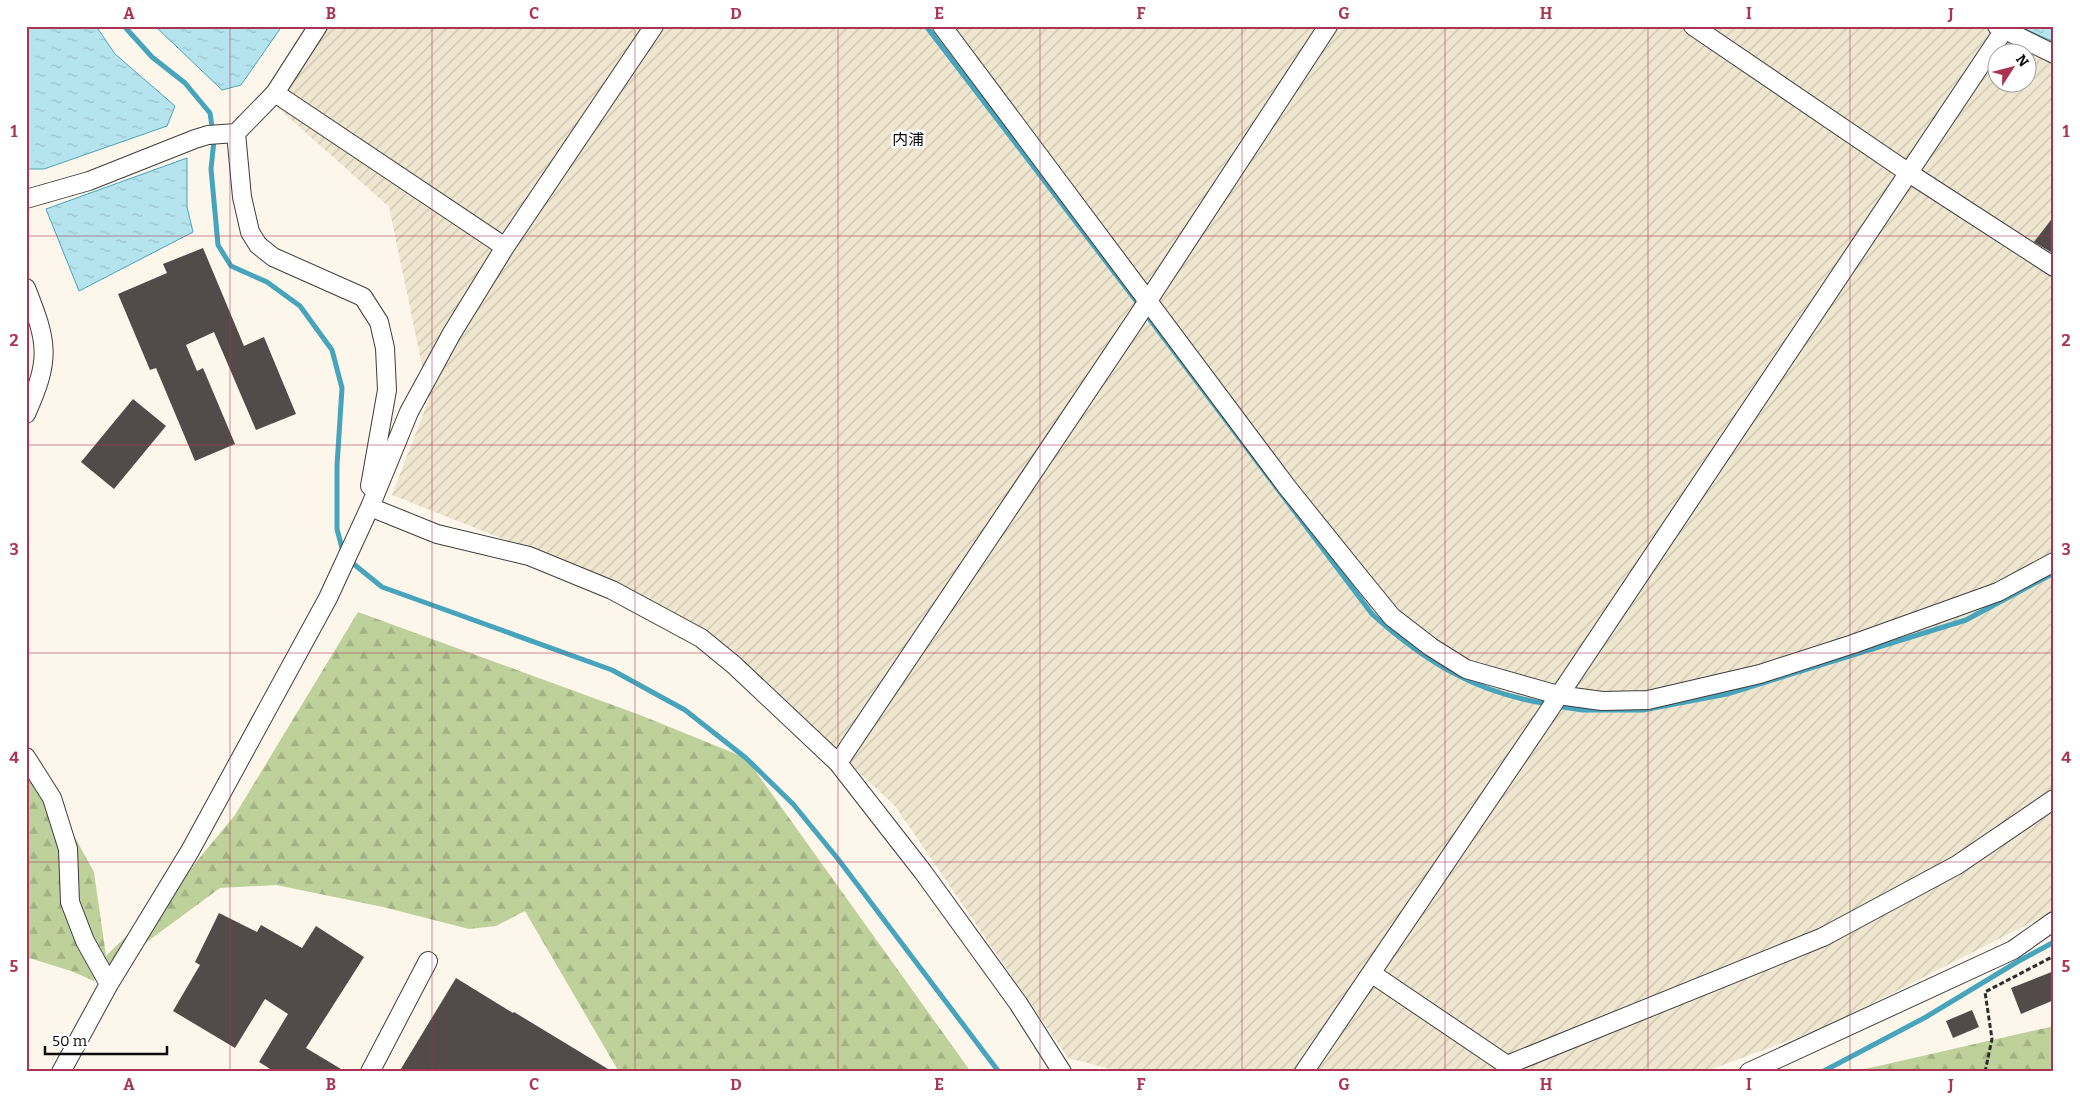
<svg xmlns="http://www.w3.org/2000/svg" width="2080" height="1098" viewBox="0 0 2080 1098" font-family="Bitter,'Noto Sans JP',serif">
  <defs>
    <pattern id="farmland-furrows" width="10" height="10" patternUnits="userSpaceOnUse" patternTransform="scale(1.25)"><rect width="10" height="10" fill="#efe6cf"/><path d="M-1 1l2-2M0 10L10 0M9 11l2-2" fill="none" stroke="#ccc4b0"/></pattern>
    <pattern id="forest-firs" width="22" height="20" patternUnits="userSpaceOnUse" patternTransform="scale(1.25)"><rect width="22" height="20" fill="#bed19b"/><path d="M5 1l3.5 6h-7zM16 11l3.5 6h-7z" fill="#a2b284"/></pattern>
    <pattern id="water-ripples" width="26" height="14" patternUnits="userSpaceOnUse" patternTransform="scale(1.25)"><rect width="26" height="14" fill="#b6e4ee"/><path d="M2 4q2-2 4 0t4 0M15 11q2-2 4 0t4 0" fill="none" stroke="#9bc2cb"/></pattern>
  </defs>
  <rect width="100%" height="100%" fill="#fdf6eb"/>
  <path fill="url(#farmland-furrows)" fill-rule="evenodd" d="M328,26H2029L2054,40V910L2042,917L1828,1026L1704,1072H1122L1068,1058L895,806L711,636L612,582L392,495L429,399L389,207L275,105ZM1998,52H2028V82H1998Z"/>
  <path fill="url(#forest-firs)" d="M358,612L640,715L746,758L971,1072H619L525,911L496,926L469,929L383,907L276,885L220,888L94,981L71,971L26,957V750L94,872L106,956L173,890L235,815Z
    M2054,1026V1072H1852Z"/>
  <path fill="url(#water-ripples)" stroke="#46a4bc" d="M26,26H96L115,54L175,106L167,126L44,169H26Z
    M155,26H282L241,85L222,90Z
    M2018,26H2054V42Z
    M187,158V207L193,232L79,291L46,209Z"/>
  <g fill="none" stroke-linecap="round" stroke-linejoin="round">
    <path stroke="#46a4bc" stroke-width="5" d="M124,26L152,57L185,83L210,113L214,140L211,169L218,245L231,266L267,282L300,306L332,350L342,388L337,466V529L343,552
      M926,26L1140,306
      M1145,313L1372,614C1425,662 1476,693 1548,704
      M350,561L382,587L612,670L685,710L746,758L793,804L838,859L999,1072
      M1556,706L1583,710H1643L1727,694L1966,620L2054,573
      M1822,1072L1926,1017L2017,962L2054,942"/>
  </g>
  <path fill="#524b49" d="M2054,216V254L2034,242Z
    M203,248L244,346L264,337L296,414L256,430L214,332L186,345L197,371L203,368L235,444L195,461L156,368L150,370L118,294L167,273L163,264Z
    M133,399L166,426L114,489L81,462Z
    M219,913L257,932L261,925L302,948L316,926L364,957L306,1048L346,1072H275L259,1062L288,1014L265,999L235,1048L173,1011L200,965L195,962Z
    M2054,971V1000L2021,1014L2011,988Z
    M456,978L513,1013L514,1012L613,1072H399Z
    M1972,1010L1979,1027L1953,1038L1946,1021Z"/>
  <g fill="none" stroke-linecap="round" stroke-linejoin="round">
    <g stroke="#3e3e3e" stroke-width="20">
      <path id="minor" d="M942,26L1287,487L1361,579L1392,617L1431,647L1466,669L1558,695L1602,701L1648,700L1760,674L1853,644L1998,592L2054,562
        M1693,26L1909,173L2054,267
        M1997,26L2054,54
        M275,93L505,247
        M236,133L242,197L250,232L258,245L273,257L363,297L379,322L385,348L387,390L370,486
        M26,199L89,181L195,139L208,135L236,133L275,93L318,26
        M26,288C48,343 51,359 26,414
        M370,507L437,534L529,556L612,590L701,638L734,665L838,763L923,872L1018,1003L1062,1072
        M26,757L52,798L68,849L70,902L85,941L109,984
        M838,763L1136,319L1328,26
        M1371,973L1507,1065L1823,937L1957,865L2054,799
        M61,1072L109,984L190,851L328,598L370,507L409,412L452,333L505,247L654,26
        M370,1072L428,961
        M1304,1072L1546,715L2004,30
        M1749,1072L2013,950L2054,921"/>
    </g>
    <path stroke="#2d2d2d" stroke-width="3" stroke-dasharray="5 2.5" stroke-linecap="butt" d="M1985,1072L1992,1039L1985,992L2054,956"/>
    <use href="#minor" stroke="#fff" stroke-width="18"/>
  </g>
  <path fill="none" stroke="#aa3451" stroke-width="1" stroke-opacity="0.55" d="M230,26V1072M432,26V1072M635,26V1072M838,26V1072M1040,26V1072M1242,26V1072M1445,26V1072M1648,26V1072M1850,26V1072M26,236H2054M26,445H2054M26,653H2054M26,862H2054"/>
  <g text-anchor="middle" stroke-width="5" stroke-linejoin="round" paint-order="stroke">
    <g font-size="16" fill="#0b0b0b" stroke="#fff">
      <text x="908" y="145">内浦</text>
    </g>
  </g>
  <rect width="2080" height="1098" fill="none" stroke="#ffffff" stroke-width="55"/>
  <g transform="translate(2012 68) rotate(54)"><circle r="24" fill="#ffffff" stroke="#9d9d9d"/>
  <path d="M0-4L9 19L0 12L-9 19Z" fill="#aa3451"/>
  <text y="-8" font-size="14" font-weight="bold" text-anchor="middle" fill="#0b0b0b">N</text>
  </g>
  <path d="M45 1046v8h122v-8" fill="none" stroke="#0b0b0b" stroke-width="2.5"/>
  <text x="52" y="1046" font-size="15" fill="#0b0b0b" stroke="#ffffff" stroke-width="4" paint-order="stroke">50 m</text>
  <rect x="28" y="28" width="2024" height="1042" fill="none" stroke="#aa3451" stroke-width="2"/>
  <g font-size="16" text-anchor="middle" font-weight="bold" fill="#aa3451">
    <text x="129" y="19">A</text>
    <text x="331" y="19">B</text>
    <text x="534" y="19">C</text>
    <text x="736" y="19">D</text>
    <text x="939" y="19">E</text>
    <text x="1141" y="19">F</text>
    <text x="1344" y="19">G</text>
    <text x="1546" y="19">H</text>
    <text x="1749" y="19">I</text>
    <text x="1951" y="19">J</text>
    <text x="14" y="137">1</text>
    <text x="2066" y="137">1</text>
    <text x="14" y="346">2</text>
    <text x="2066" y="346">2</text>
    <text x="14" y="555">3</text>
    <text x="2066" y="555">3</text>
    <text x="14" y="763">4</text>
    <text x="2066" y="763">4</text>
    <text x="14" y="972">5</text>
    <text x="2066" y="972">5</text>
    <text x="129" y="1090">A</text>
    <text x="331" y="1090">B</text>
    <text x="534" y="1090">C</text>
    <text x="736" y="1090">D</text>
    <text x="939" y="1090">E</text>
    <text x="1141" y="1090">F</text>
    <text x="1344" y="1090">G</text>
    <text x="1546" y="1090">H</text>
    <text x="1749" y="1090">I</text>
    <text x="1951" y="1090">J</text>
  </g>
</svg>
